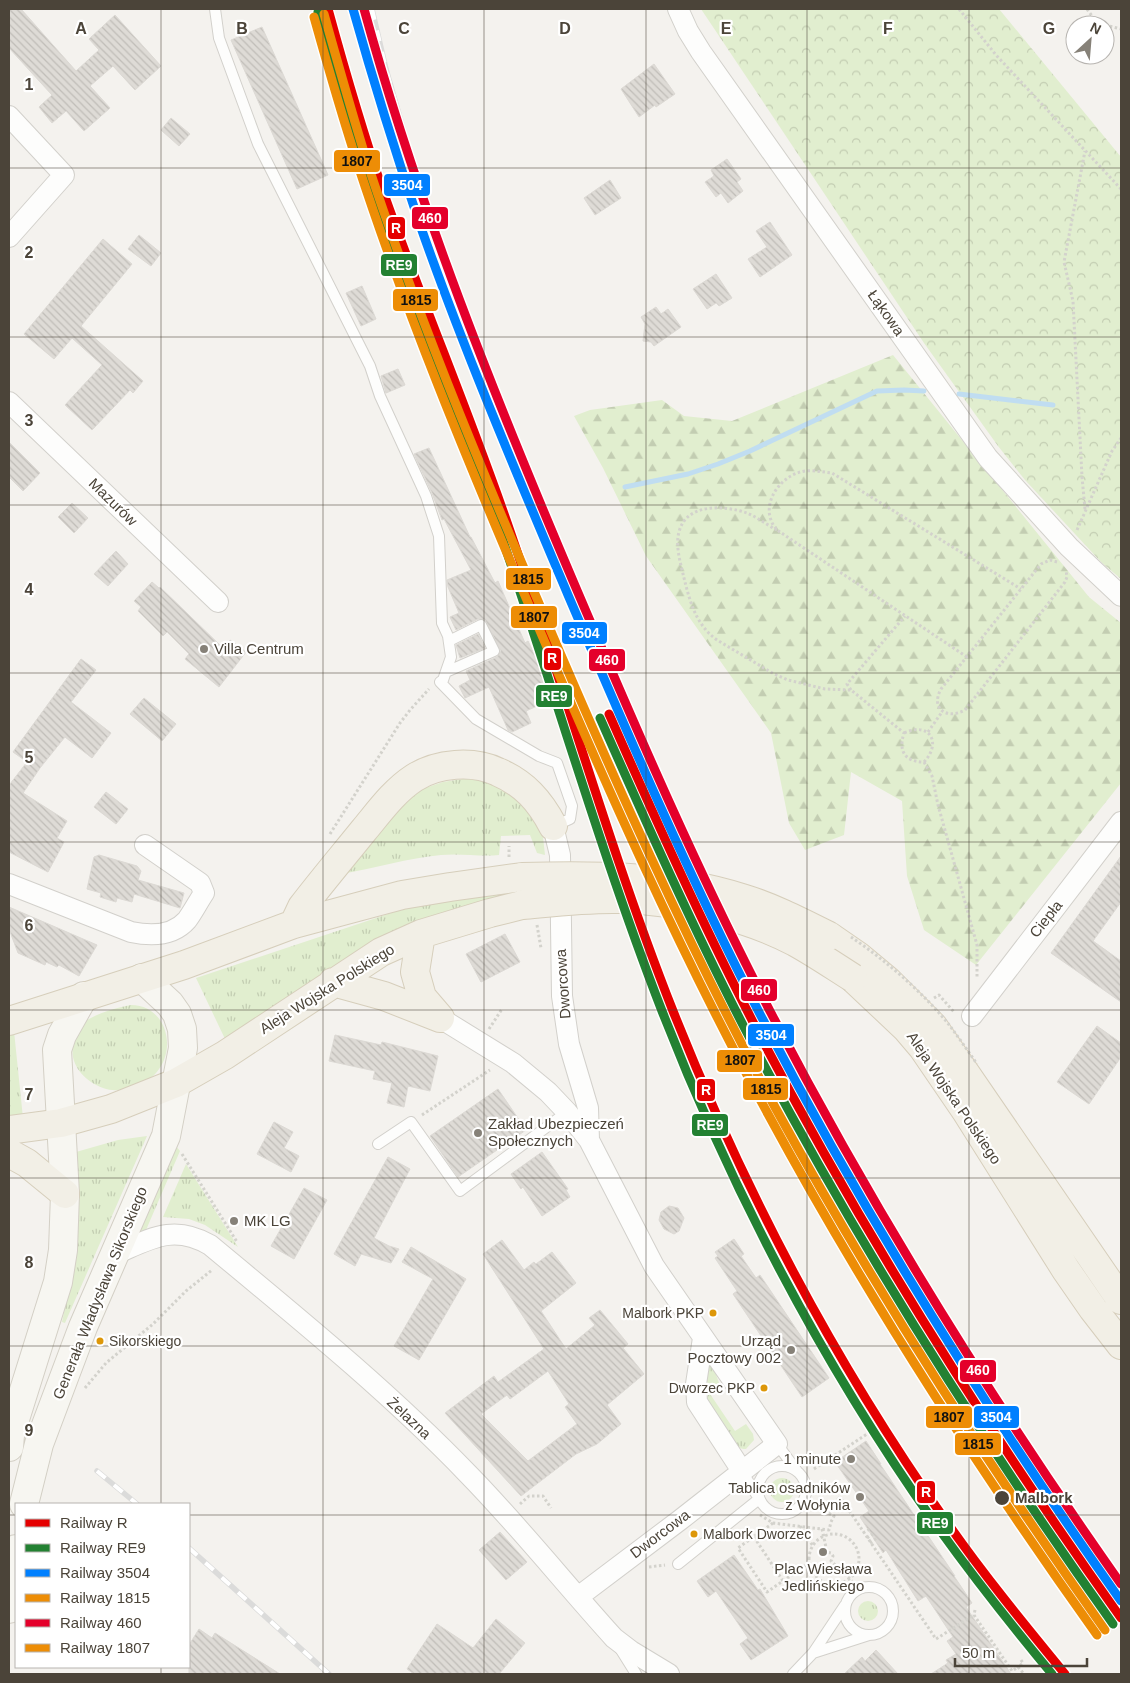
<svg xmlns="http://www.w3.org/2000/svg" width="1130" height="1683" viewBox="0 0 1130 1683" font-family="Arial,sans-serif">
  <defs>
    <pattern id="grass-tufts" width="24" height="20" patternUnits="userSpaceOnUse" patternTransform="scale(1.25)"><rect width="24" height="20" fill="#e1eecf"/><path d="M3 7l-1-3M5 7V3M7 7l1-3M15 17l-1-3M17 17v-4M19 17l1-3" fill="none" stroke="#c3cdb2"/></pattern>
    <pattern id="forest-firs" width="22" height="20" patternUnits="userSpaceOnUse" patternTransform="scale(1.25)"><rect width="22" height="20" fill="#e1eecf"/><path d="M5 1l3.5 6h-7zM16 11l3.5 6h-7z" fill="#c3cdb2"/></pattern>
    <pattern id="park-crowns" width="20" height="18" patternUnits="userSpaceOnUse" patternTransform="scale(1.25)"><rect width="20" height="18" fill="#e1eecf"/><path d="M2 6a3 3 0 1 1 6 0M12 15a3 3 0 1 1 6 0" fill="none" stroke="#c3cdb2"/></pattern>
    <pattern id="building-back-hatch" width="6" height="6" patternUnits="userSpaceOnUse" patternTransform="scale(1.25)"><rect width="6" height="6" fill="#dedbd6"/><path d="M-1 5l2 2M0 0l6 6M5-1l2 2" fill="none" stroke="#c0bdb8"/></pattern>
  </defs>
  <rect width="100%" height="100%" fill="#f4f2ee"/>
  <path fill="url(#grass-tufts)" d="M475,777L492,782L517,798L542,828L545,855L537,853L530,835L501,836L499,855C480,857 461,853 441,855C408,858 375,868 342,874L406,801L425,788L443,782Z
    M510,889L511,897L226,1041L196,978L412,906Z
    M131,1005C166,1005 178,1049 156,1073C150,1080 142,1083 133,1086C124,1090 114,1092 103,1088C82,1080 66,1061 75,1038C76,1035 77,1030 79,1027C87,1016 118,1007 131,1005Z
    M14,1031L23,1118L9,1119V1032Z
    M147,1136L65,1323L62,1322C74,1267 81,1208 76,1152L118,1140Z
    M176,1146L180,1151L146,1230L138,1232Z
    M186,1164L238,1247L205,1225L189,1219L163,1217Z
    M710,1357L719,1383L708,1391L735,1431L746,1424L753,1434L754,1440L746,1449H743L735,1446L704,1400L705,1375Z
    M770 1490a12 12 0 1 1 24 0a12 12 0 1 1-24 0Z
    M858 1611a10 10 0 1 1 20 0a10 10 0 1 1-20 0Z"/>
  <path fill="url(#forest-firs)" d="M893,355L1089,597L1121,623V783L976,965L924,930L907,876L902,801L851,772L844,835L805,850L789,823L771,733L646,556L603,468L574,416L590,410L662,400L684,416L732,421Z"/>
  <path fill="url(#park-crowns)" d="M701,9H999L1121,157V579L1101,562L1025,480L998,446L924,343Z"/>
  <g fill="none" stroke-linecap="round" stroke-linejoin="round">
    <path stroke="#c0ddf1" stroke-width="5" d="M959,394L1053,405
      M625,487L688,474L718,464L750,451L877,391L904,390L924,391"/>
  </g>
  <path fill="url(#building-back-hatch)" stroke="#dcd9d4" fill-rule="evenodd" d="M9,9H21L76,71L99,50L89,39L115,15L161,66L135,90L113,66L90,86L110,108L84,131L66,111L52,123L39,107L52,95L9,48Z
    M262,27L328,175L297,189L231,40Z
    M654,64L675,94L656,107L655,105L639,117L621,89Z
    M171,118L190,134L179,146L161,130Z
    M727,159L741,179L737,182L743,191L728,203L721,193L716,197L705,182L714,176L711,170Z
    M610,180L621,198L595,215L584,198Z
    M770,222L792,255L760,277L748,259L767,247L756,231Z
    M139,235L161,253L151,266L128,249Z
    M103,239L132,264L81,326L143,381L133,393L130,390L92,430L65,405L102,365L72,338L54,359L24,334Z
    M716,274L732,298L719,306L716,303L707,309L693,289Z
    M362,286L376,319L361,326L346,293Z
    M656,307L661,314L668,309L681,327L654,346L651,342L643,341L645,324L641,317Z
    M398,369L405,385L386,393L381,376Z
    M9,442L40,473L23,491L9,477Z
    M429,448L470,537H471L495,583L498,581L525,643L528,641L555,698L526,711L531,723L512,732L508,730L489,687L465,698L459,686L470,680L466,671L497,657L501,651L485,620L478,619L456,630L450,617L459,613L448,587L447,580L471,570L444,519L442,520L432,493L414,454Z
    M72,503L88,518L74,533L58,517Z
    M116,551L128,564L108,586L94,574Z
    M152,582L159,588L160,587L224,649L230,640L246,652L219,687L185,659L189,654L167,632L163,636L138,611L141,607L134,601Z
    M478,634L485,648L460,658L456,645Z
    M81,659L96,670L71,702L111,733L92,758L65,737L40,768L23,793L67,821L57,838L64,842L48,872L9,852V784H10L27,762L13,752Z
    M144,698L176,724L162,741L130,714Z
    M106,792L128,809L116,824L94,807Z
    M99,855L137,866L141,871L138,880L184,893L180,908L134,894L132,902L117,898L116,902L100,897L101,893L87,889L94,857Z
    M1121,856V902L1093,941L1121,961V1002L1051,953Z
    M9,907L97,945L79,976L59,965L57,967L46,962L45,965L18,953L9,929Z
    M505,934L520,962L481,982L466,954Z
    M1097,1026L1121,1043V1057L1089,1104L1057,1082Z
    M335,1035L381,1045L382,1042L438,1056L430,1091L408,1086L404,1107L387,1103L392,1083L373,1079L375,1071L329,1061Z
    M498,1089L526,1130L458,1177L430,1136Z
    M274,1122L293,1132L284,1148L299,1156L291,1172L257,1154Z
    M542,1152L568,1189L566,1190L570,1197L542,1216L523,1187L521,1189L511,1174Z
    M388,1157L410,1169L374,1238L389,1246L399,1249L391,1263L361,1254L355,1266L334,1254Z
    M304,1188L327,1200L294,1259L271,1246Z
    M669,1206L678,1208L684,1218L679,1231L674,1234L664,1229L659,1220L661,1212Z
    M734,1239L744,1254L741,1256L756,1278L760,1275L829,1378L802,1397L733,1294L737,1291L715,1258L718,1256L715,1252Z
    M502,1240L524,1270L534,1262L536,1264L552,1252L576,1283L541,1311L566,1349L595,1325L589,1318L600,1310L628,1344L623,1348L644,1374L607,1405L621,1424L597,1444L576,1454L521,1496L445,1413L494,1376L498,1382L544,1349L483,1254ZM548,1371L569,1404L565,1407L577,1424L528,1461L481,1414L507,1395L510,1399Z
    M411,1247L466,1279L419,1360L394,1346L433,1279L402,1262Z
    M866,1441L881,1464H880L955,1576H954L972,1603L966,1607L1011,1674H931L948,1663L946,1660L956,1654L947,1641L953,1637L926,1596L918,1601L886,1550L883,1553L860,1517L869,1511L835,1462Z
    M500,1532L527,1562L506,1580L479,1550Z
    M734,1555L758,1590L760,1589L788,1636L751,1660L740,1644L748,1638L716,1591L708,1597L697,1581Z
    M496,1619L525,1643L499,1674H414L407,1669L437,1624L473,1648Z
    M199,1629L212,1638L215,1633L280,1674H189V1645Z
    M876,1650L898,1674H844L862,1657L865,1661Z"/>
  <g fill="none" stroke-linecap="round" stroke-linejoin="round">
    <g stroke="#d2d0cb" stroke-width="12">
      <path id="service" d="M215,9L219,38L258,144L370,366L380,396L426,496L439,536L442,623L448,636L451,657L443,680L440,682L476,719L539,756L557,763L572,806L570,819L554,826
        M446,672L494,651L481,625L449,641
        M378,1144L411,1122L460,1191L567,1112
        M777,1444L797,1471
        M758 1490a24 24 0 1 1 48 0a24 24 0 1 1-48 0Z
        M678,1564L759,1499L742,1471
        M845 1611a24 24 0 1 1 48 0a24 24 0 1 1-48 0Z
        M621,1650L636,1674
        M813,1653L869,1635
        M793,1674L813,1653L845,1605"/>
    </g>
    <g stroke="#d2d0cb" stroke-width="22">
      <path id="minor" d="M678,9L688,31L701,52L988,458L1069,547L1121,596
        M9,116L64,175L9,237
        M9,402L218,602
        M553,826L560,855L562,996L569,1044L588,1108L589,1140
        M9,884L131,932C150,936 173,936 187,920C193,912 198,902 204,893L200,883L145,845
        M972,1016L1121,822
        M440,1018L513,1063L548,1092L567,1112L589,1140L654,1266L777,1444L680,1520L578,1597
        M113,1255C149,1240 172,1223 210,1245C298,1318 389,1392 468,1474C519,1526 565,1584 614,1638L631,1651L669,1674
        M703,1338L696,1384L697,1402L742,1471"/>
    </g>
    <g stroke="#d3cfc5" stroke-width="30">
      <path id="secondary" d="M9,1447L10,1435L58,1282L63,1250L65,1194L57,1050L62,1035L84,996
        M24,1504L39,1444L83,1327L166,1136L183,1048L182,1029L177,1014L170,1004L142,978
        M9,1609L16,1549"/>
    </g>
    <g stroke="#d6cebb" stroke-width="30">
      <path id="primary" d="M294,924L302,907C322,881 343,856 364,830C379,812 394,791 414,778C437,763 473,760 498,772C524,783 540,801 553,826
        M421,934L415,972L422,997L440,1018
        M829,936L858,956L888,981L933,1026L1121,1300
        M853,978L906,1028L923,1048L966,1111L1066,1270L1093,1309L1121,1345
        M333,982L384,996L440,1018
        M9,1021L184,965L294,924L402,895L450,887L522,877
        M9,1130L61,1123L111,1109L176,1083L225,1055L381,952L421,934L490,913L522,905
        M9,1153L27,1163L65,1194"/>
    </g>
    <path stroke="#d3d2cc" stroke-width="3" stroke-dasharray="2.5 2.5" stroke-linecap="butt" d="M959,9L996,55L1121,189
      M1087,9L1095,20L1104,25
      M1105,25L1121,29
      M1085,509L1082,477L1073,301L1064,262L1085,151
      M777,530C767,525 757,517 747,513C724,505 686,503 679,532C675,546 681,565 684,578C690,602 696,625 717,640L774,674L788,680L825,689L851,690L904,733C898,751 905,762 924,762C942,743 930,721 904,733
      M1077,530L1112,451L1121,438
      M1057,562L1050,560L1041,564L941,689C930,709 947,720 965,710L1065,582L1067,577L1066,570
      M967,657L777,530C775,527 772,524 771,520C763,499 783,474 805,471C814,470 823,472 832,473L1021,589
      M851,690L847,684L905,616
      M928,732L942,712
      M924,762L932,776L938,805L977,945V978
      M330,834L400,723L410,710L429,689
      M509,857V846
      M537,925L541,948
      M934,998L939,995L954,1012
      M489,1029L502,1009
      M422,1115L490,1070
      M182,1154L237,1242
      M85,1388L106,1363L153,1324L186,1291L212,1270
      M814,1469L870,1432L872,1436
      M520,1504L529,1496H543L551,1508
      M760,1515L773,1523L829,1530L831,1522L834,1516L828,1513L836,1501L840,1497L936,1639L974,1615
      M773,1523L738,1548L767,1592L809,1563
      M800,1526L813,1546
      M822,1529L827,1552L831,1553L833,1556L831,1561L852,1581
      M863,1533L870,1529
      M809 1559a25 25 0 1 1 50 0a25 25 0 1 1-50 0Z
      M754,1537L783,1581
      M867,1538L873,1534
      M870,1543L877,1538
      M649,1567L665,1565
      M975,1610L974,1615L1012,1671L1018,1667
      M1021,1660L1023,1663L1018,1667L1024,1674"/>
    <use href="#service" stroke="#fdfdfc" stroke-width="10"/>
    <use href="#minor" stroke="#fdfdfc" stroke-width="20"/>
    <use href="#secondary" stroke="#f7f6f1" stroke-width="28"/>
    <use href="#primary" stroke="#f2efe6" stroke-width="28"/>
    <g stroke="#dbdbda" stroke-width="5.5">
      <path id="rail" d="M372,9L386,69L415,170
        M97,1471L137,1504
        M189,1548L329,1674"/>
    </g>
    <use href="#rail" stroke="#fff" stroke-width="4" stroke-dasharray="11" stroke-linecap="butt"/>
    <g stroke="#d6cebb" stroke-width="30" stroke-linecap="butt">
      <path id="primary-bridge" d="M522,877C595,875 671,875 742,898C772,907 801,922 829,936
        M522,905C555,902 588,898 621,899C679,901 743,915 795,942C815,953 834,966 853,978"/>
    </g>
    <path stroke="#d3d2cc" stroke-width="3" stroke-dasharray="2.5 2.5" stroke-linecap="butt" d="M851,937C885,960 924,993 950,1026C959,1038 968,1051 977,1064"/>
    <use href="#primary-bridge" stroke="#f2efe6" stroke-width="28"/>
    <g stroke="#fff" stroke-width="12">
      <path id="rail-1" d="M328,9C345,71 363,133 384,194C424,307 471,417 510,531C565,690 611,854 673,1011C744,1190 835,1363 946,1521C983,1574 1024,1624 1065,1674
        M609,714C655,818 701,921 753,1022C861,1230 985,1427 1121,1618"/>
    </g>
    <g stroke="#fff" stroke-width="12">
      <path id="rail-2" d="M318,12C336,74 353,136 374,196C414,309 461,419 500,532C555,692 601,854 662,1011C733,1193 826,1370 939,1529C975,1579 1013,1627 1052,1674
        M600,718C646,822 692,926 744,1027C852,1235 977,1433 1113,1624"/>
    </g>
    <g stroke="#fff" stroke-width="12">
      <path id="rail-3" d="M353,9C373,80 395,151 419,222C463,348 516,472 568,595C629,737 690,879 761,1016C867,1220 989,1414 1121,1601"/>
    </g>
    <g stroke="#fff" stroke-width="12">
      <path id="rail-4" d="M324,14C338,64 352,113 367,162C416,311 476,457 538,601C611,773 687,944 776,1109C875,1290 986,1462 1105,1630"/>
    </g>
    <g stroke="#fff" stroke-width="12">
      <path id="rail-5" d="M364,9C419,208 495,398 576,588C637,731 699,875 771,1013C874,1211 992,1401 1121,1584"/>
    </g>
    <g stroke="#fff" stroke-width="12">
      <path id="rail-6" d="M314,17C328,67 342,116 358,165C407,315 467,460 529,605C602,777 678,949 768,1114C866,1295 977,1467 1097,1635"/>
    </g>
    <use href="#rail-1" stroke="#e50000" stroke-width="9"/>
    <use href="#rail-2" stroke="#238132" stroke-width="9"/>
    <use href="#rail-3" stroke="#0080ff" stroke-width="9"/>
    <use href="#rail-4" stroke="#ed8d06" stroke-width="9"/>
    <use href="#rail-5" stroke="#e4002b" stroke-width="9"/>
    <use href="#rail-6" stroke="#ed8d06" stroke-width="9"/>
  </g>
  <path fill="none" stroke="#4b4439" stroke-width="1" stroke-opacity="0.55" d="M161,9V1504M323,9V1674M484,9V1674M646,9V1674M807,9V1674M969,9V1674M9,168H1121M9,337H1121M9,505H1121M9,673H1121M9,842H1121M9,1010H1121M9,1178H1121M9,1346H1121M9,1515H16M189,1515H1121M161,1667V1674"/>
  <g fill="#868178" stroke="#fff" stroke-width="2">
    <circle cx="204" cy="649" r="5"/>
    <circle cx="478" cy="1133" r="5"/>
    <circle cx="234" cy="1221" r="5"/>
    <circle cx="791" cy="1350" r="5"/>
    <circle cx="851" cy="1459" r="5"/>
    <circle cx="860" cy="1497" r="5"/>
    <circle cx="823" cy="1552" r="5"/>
  </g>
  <g fill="#dd9709" stroke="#fff" stroke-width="2">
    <circle cx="713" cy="1313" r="4.5"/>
    <circle cx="100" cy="1341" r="4.5"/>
    <circle cx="764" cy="1388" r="4.5"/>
    <circle cx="694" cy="1534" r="4.5"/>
  </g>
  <circle fill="#4b4439" stroke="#fff" stroke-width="2" cx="1002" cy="1498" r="8"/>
  <g text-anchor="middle" stroke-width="4.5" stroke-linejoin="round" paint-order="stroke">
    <g font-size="14" fill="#4b4439" stroke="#fff" text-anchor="end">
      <text x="704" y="1318">Malbork PKP</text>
      <text x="109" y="1346" text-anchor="start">Sikorskiego</text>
      <text x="755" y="1393">Dworzec PKP</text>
      <text x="703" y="1539" text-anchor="start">Malbork Dworzec</text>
    </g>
    <g font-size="15" fill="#4b4439" stroke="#fff">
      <text transform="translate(886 313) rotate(55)" y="5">Łąkowa</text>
      <text transform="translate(113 502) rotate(44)" y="5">Mazurów</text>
      <text transform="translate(1046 919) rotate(-52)" y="5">Ciepła</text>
      <text transform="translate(563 984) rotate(-94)" y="5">Dworcowa</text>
      <text transform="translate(327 989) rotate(-32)" y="5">Aleja Wojska Polskiego</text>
      <text transform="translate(954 1098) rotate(56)" y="5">Aleja Wojska Polskiego</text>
      <text transform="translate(100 1293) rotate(-68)" y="5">Generała Władysława Sikorskiego</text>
      <text transform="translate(409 1418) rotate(43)" y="5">Żelazna</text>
      <text transform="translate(660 1534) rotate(-37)" y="5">Dworcowa</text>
    </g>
    <g font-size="15" fill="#4b4439" stroke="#fff" text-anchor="start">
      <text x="214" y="654">Villa Centrum</text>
      <text x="488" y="1129">Zakład Ubezpieczeń<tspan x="488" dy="17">Społecznych</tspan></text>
      <text x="244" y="1226">MK LG</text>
      <text x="781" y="1346" text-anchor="end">Urząd<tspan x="781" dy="17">Pocztowy 002</tspan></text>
      <text x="841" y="1464" text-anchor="end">1 minute</text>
      <text x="850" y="1493" text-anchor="end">Tablica osadników<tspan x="850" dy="17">z Wołynia</tspan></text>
      <text x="823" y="1574" text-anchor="middle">Plac Wiesława<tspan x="823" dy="17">Jedlińskiego</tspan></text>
    </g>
    <g font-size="15" font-weight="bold" fill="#4b4439" stroke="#fff" text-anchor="start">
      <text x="1015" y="1503">Malbork</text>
    </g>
  </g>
  <g font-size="16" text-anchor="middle" font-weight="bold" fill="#4b4439" stroke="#fff" stroke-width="4.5" stroke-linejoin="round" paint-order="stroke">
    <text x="81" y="34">A</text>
    <text x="242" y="34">B</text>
    <text x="404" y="34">C</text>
    <text x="565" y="34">D</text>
    <text x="726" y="34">E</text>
    <text x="888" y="34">F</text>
    <text x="1049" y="34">G</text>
    <text x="29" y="90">1</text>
    <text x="29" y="258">2</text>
    <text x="29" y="426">3</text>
    <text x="29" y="595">4</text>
    <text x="29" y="763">5</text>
    <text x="29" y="931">6</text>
    <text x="29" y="1100">7</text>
    <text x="29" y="1268">8</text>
    <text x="29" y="1436">9</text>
  </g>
  <g stroke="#fff" stroke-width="2">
    <rect x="333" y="149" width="48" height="24" rx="5" fill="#ed8d06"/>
    <rect x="383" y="173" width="48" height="24" rx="5" fill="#0080ff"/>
    <rect x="411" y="206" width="38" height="24" rx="5" fill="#e4002b"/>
    <rect x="387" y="216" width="19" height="24" rx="5" fill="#e50000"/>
    <rect x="380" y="253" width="38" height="24" rx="5" fill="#238132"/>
    <rect x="392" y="288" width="47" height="24" rx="5" fill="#ed8d06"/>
    <rect x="505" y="567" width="47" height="24" rx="5" fill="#ed8d06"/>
    <rect x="510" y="605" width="48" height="24" rx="5" fill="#ed8d06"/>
    <rect x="561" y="621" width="47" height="24" rx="5" fill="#0080ff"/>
    <rect x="543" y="647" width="19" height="24" rx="5" fill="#e50000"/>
    <rect x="588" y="648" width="38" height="24" rx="5" fill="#e4002b"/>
    <rect x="535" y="684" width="38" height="24" rx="5" fill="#238132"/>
    <rect x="740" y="978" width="38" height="24" rx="5" fill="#e4002b"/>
    <rect x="747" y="1023" width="48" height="24" rx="5" fill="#0080ff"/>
    <rect x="716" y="1049" width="47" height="24" rx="5" fill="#ed8d06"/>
    <rect x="742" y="1077" width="47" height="24" rx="5" fill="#ed8d06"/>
    <rect x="696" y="1078" width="20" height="24" rx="5" fill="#e50000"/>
    <rect x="691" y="1113" width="38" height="24" rx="5" fill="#238132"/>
    <rect x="959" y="1359" width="38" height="24" rx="5" fill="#e4002b"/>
    <rect x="973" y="1405" width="47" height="24" rx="5" fill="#0080ff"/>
    <rect x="925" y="1405" width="48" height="24" rx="5" fill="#ed8d06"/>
    <rect x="954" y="1432" width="48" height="24" rx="5" fill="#ed8d06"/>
    <rect x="916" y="1480" width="20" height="24" rx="5" fill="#e50000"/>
    <rect x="916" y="1511" width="38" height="24" rx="5" fill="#238132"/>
  </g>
  <g font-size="14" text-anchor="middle" font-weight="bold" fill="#fff">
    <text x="407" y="190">3504</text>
    <text x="430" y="223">460</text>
    <text x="396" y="233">R</text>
    <text x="399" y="270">RE9</text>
    <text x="584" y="638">3504</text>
    <text x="552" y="663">R</text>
    <text x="607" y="665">460</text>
    <text x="554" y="701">RE9</text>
    <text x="759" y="995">460</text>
    <text x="771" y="1040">3504</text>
    <text x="706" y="1095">R</text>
    <text x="710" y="1130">RE9</text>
    <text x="978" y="1375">460</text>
    <text x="996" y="1422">3504</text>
    <text x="926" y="1497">R</text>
    <text x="935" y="1528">RE9</text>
  </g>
  <g font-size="14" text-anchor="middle" font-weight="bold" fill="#111">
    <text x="357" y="166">1807</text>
    <text x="416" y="305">1815</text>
    <text x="528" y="584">1815</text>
    <text x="534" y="622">1807</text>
    <text x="740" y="1065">1807</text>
    <text x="766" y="1094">1815</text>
    <text x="949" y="1422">1807</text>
    <text x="978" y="1449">1815</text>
  </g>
  <rect width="1130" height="1683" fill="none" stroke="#4b4439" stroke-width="20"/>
  <rect x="15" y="1503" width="175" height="165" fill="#ffffff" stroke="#b7b4b0"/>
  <rect x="25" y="1519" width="25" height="8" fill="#e50000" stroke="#b7b4b0"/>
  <text x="60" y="1528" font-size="15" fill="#4b4439">Railway R</text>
  <rect x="25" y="1544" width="25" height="8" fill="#238132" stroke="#b7b4b0"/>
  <text x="60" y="1553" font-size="15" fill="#4b4439">Railway RE9</text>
  <rect x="25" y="1569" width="25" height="8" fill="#0080ff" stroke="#b7b4b0"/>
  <text x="60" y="1578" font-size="15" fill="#4b4439">Railway 3504</text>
  <rect x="25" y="1594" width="25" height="8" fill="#ed8d06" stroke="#b7b4b0"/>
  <text x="60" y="1603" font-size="15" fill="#4b4439">Railway 1815</text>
  <rect x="25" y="1619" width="25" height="8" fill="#e4002b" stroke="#b7b4b0"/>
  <text x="60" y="1628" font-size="15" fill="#4b4439">Railway 460</text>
  <rect x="25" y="1644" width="25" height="8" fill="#ed8d06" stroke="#b7b4b0"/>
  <text x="60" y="1653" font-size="15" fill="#4b4439">Railway 1807</text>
  <g transform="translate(1090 40) rotate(26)"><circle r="24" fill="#ffffff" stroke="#b7b4b0"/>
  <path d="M0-4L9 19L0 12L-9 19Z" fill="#868178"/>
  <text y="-8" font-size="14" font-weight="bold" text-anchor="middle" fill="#4b4439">N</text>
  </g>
  <path d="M955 1658v8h132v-8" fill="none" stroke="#4b4439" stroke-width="2.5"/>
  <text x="962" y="1658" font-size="15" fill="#4b4439" stroke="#ffffff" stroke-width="4" paint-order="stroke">50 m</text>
</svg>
